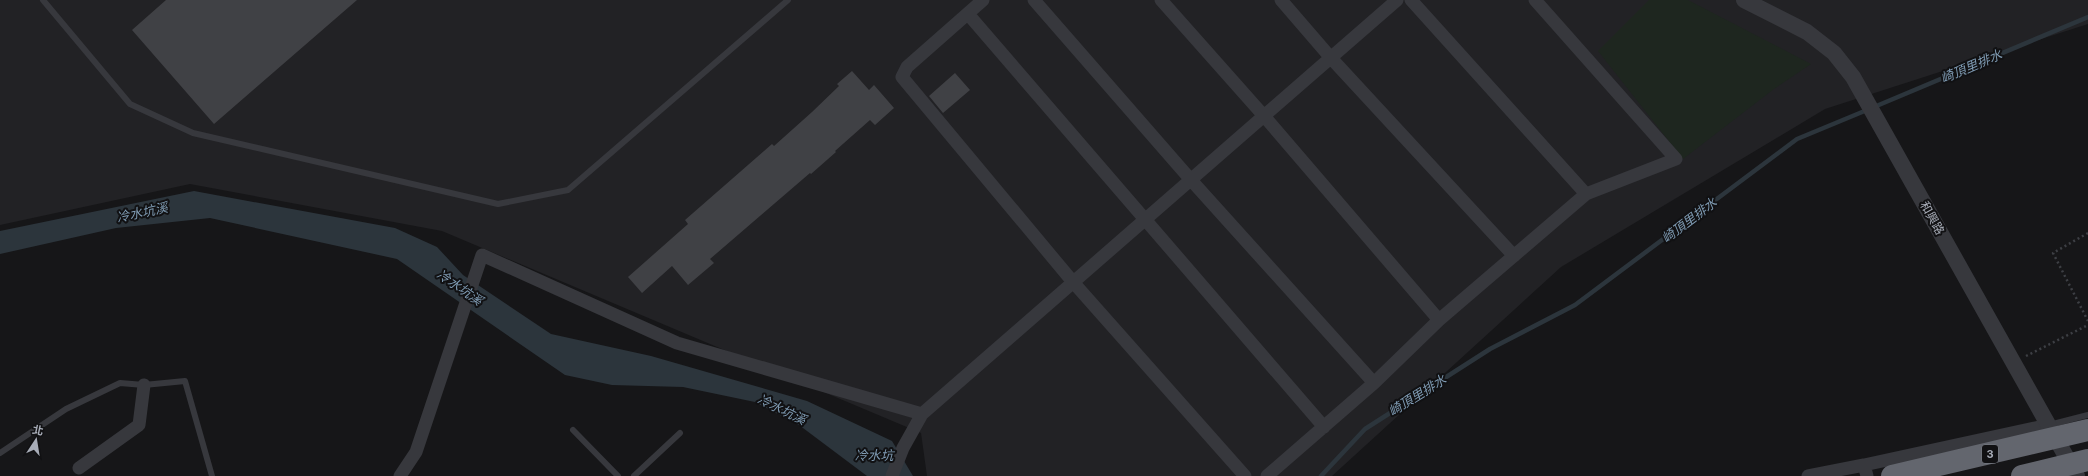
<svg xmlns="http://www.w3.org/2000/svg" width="2088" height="476" viewBox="0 0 2088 476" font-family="Inter,'Noto Sans TC',sans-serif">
  <rect width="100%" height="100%" fill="#161618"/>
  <path fill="#222225" d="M0,0H2088V24L1825,109L1561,267L1332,476H927L921,433L442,231L190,184L0,225Z"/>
  <path fill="#1e261f" d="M1649,0H1688L1811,64L1774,89L1683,159L1598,51Z"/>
  <path fill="#2c353c" d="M194,191L395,228L437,247L463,275L551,334L651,356L807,401L892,441L913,476H867L799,425L755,402L683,387L612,385L565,375L397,259L210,218L116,228L0,254V231Z"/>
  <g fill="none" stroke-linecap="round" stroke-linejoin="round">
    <path stroke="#2c353c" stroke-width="4.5" d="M1874,107L2088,17
      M1321,476L1365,429L1490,349L1575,305L1797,139L1867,110"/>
  </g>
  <path fill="#404145" d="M166,0H357L214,124L132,30Z
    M852,71L869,90L874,85L894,108L875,125L870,120L835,151L836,152L811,174L810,173L710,259L714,263L688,285L672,266L642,293L628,277L688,224L685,220L772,144L774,146L812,112L839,86L837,84Z
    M955,73L970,90L943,113L929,96Z"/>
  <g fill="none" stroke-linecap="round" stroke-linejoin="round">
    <path stroke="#3d3f44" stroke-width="2.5" stroke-dasharray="2 3" stroke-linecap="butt" d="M2088,233L2053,253L2088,321
      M2026,356L2088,325"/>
    <path stroke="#37383d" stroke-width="6" d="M43,0L130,104L193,133L498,204L568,190L788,0
      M2049,425L2088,415
      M573,430L618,476
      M0,453L66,409L120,383L144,385L185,381L212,476
      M634,476L680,433"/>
    <path stroke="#37383d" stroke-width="13" d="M983,0L907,67L902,77L1073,282L1245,476
      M1034,0L1191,180L1374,383
      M1161,0L1264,116L1439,320
      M1281,0L1331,58L1514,256
      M1411,0L1586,194
      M968,14L1324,427
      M79,468L139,425L144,385
      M400,476L416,452L482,255L677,343L922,414
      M892,476L903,448L922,414L1397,0
      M1267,476L1374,383L1439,320L1586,194L1676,159L1535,0
      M1808,476L1864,465
      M1867,476L1864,465L2049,425"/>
    <path stroke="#37383d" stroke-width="16" d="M1744,0L1807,32L1834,53L1853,77L2077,476"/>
    <path stroke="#63666e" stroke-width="22" d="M1892,476L2088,430
      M2022,476L2088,460"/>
  </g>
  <g text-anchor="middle" stroke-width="4" stroke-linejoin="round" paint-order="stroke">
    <rect fill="#111113" stroke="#7b7e86" stroke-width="1" x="1982" y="445" width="16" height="18" rx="3"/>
    <g font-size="11" font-weight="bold" fill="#a8adb8">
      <text x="1990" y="458">3</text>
    </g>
    <g font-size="12" fill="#a8adb8" stroke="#111113">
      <text transform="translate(1932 218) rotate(61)" y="4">和興路</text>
    </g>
    <g font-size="13" font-style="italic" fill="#7f9bb3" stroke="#111113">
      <text transform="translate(1971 66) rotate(-23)" y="5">崎頂里排水</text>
      <text transform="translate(142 212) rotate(-12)" y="5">冷水坑溪</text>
      <text transform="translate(1689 220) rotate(-37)" y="5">崎頂里排水</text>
      <text transform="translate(460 287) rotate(35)" y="5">冷水坑溪</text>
      <text transform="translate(1417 395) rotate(-32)" y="5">崎頂里排水</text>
      <text transform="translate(782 409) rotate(26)" y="5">冷水坑溪</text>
      <text x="874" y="460">冷水坑</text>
    </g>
  </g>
  <g transform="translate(36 440) rotate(12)" stroke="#111113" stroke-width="3" paint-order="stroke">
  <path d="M0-3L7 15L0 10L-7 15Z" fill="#a8adb8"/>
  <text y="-6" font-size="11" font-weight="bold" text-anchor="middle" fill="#a8adb8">北</text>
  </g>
</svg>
